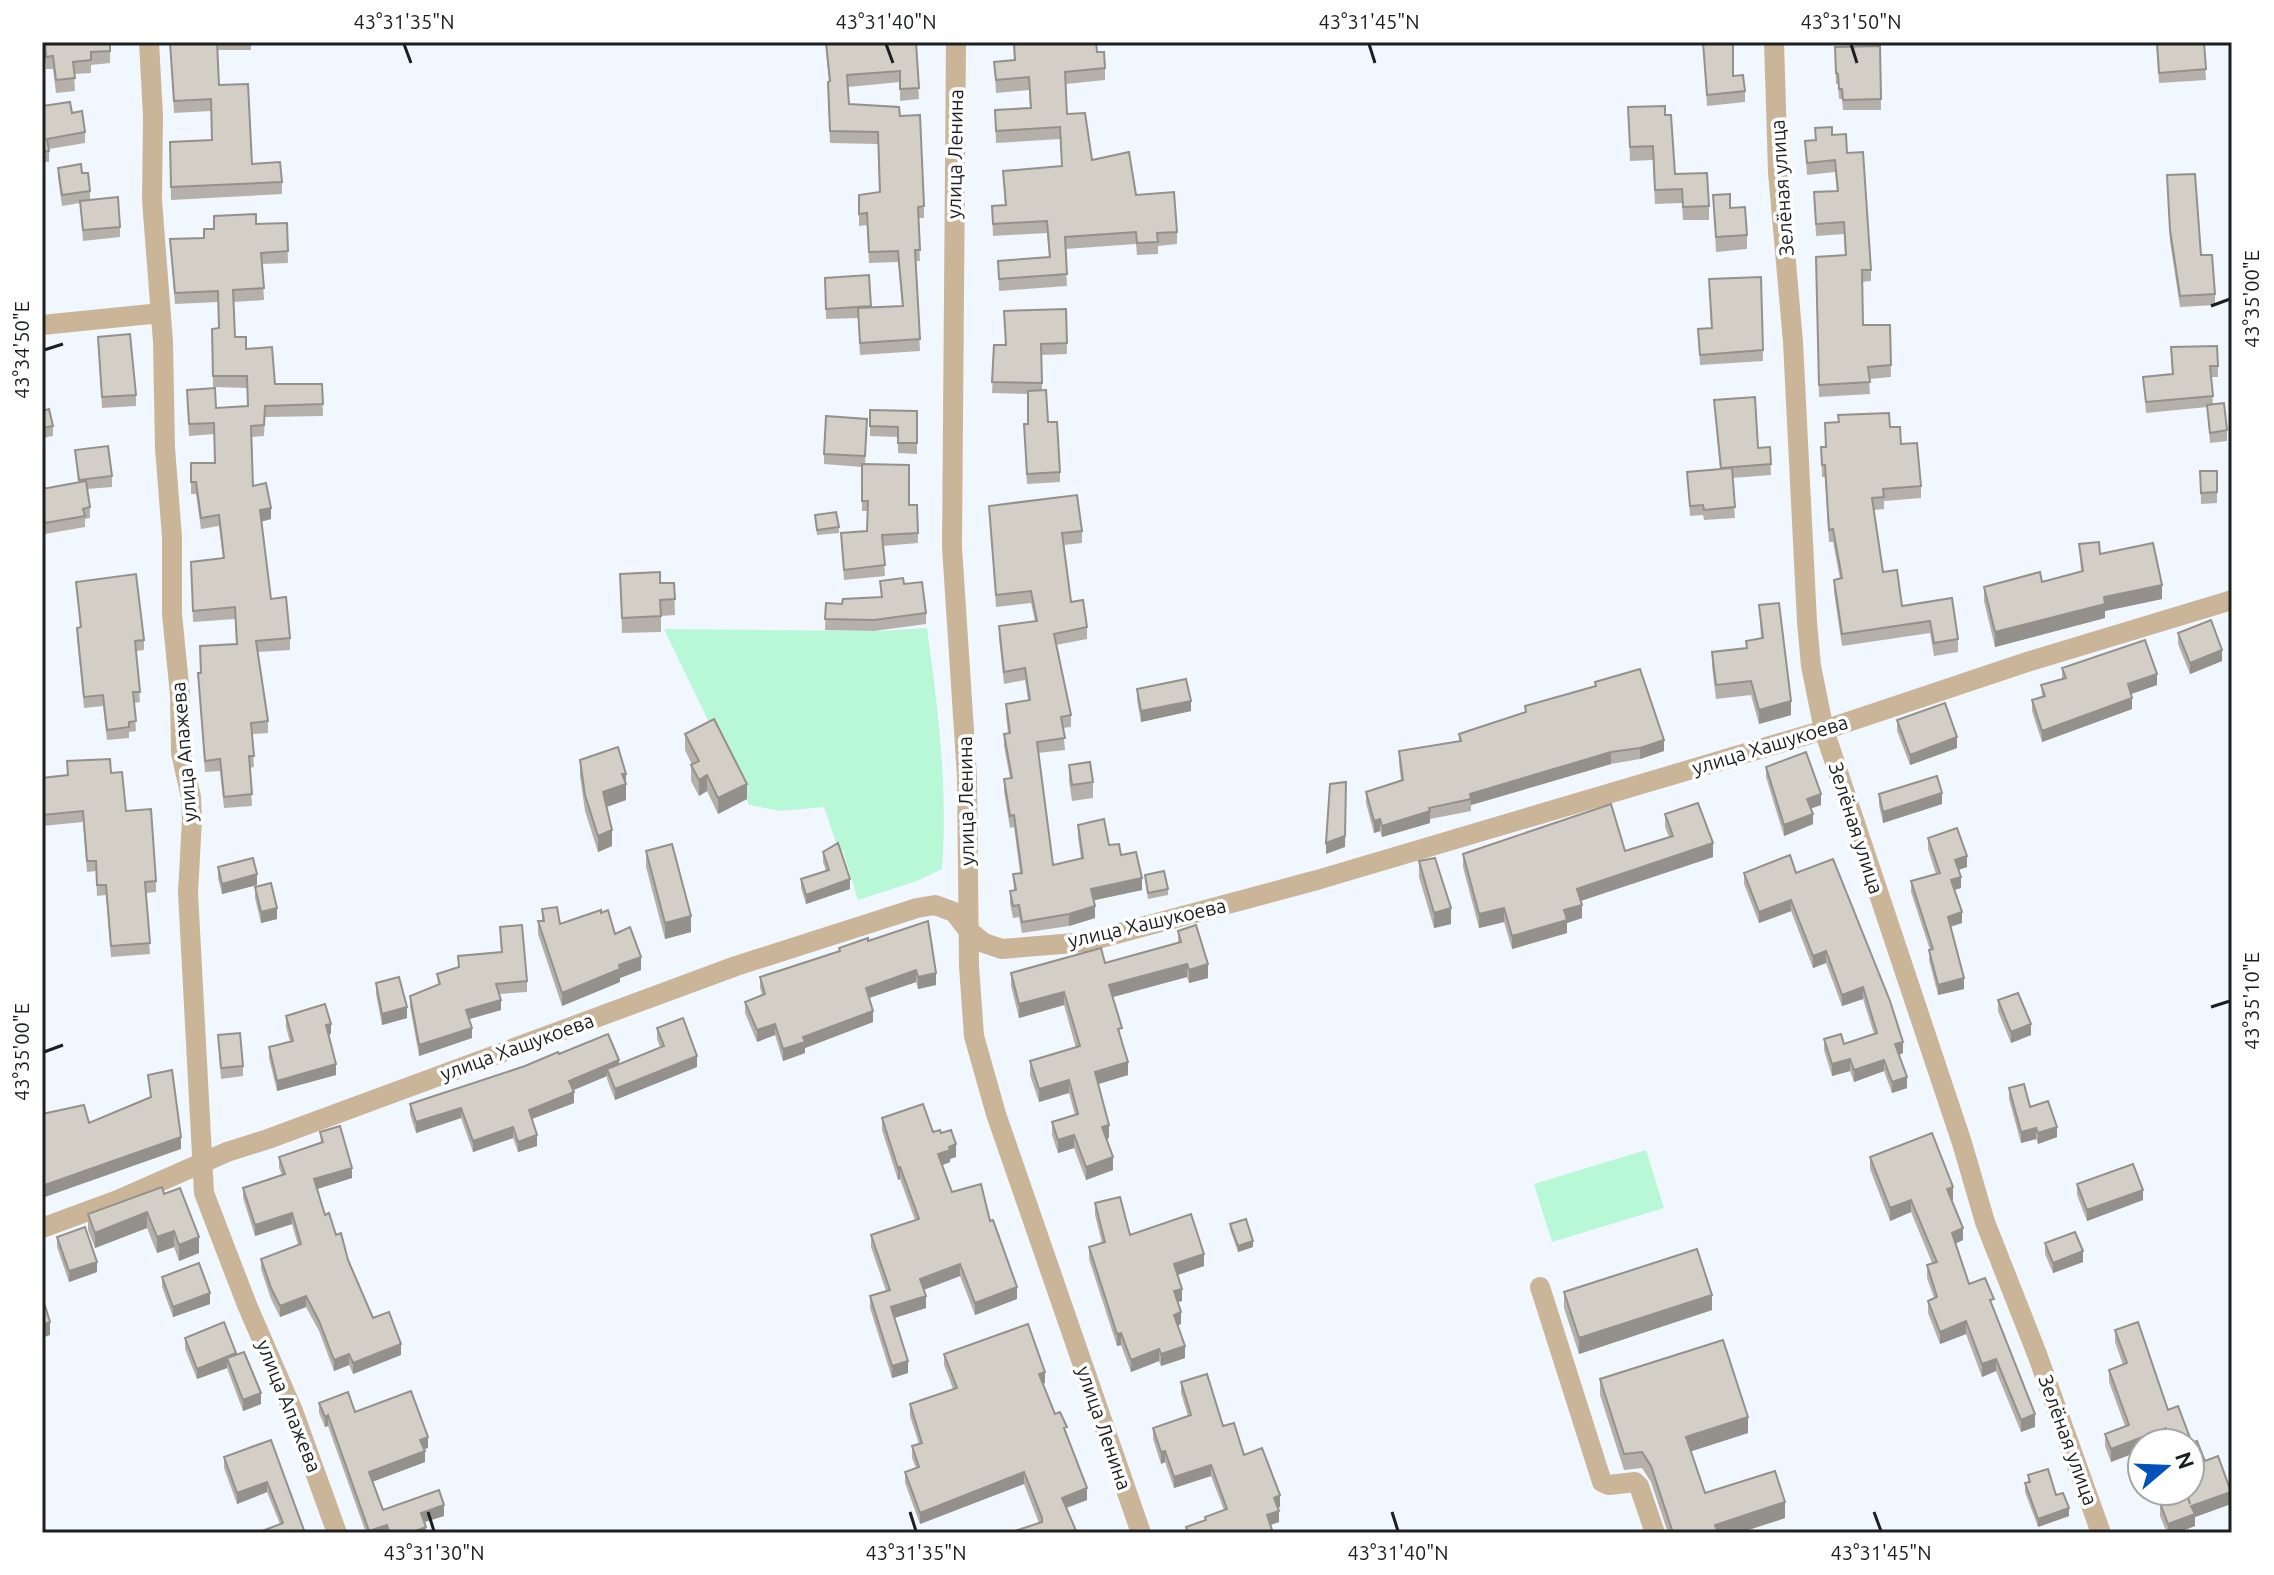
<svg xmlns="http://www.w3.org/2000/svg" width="2274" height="1575" viewBox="0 0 2274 1575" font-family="Ubuntu,sans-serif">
  <rect width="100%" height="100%" fill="#f0f7fe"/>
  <path fill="#b9f8d7" d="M927,628C938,708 948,788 942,869L917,881L858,900L843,851H839L824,807L781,811L749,805L664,629L881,631Z
    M1646,1150L1664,1208L1552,1242L1534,1184Z"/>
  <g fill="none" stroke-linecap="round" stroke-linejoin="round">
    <path stroke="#cbb599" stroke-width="20" d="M149,42L153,116L152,200L163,342L165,448L172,537V614L180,695L181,753L191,797L192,819L188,893L204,1193L247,1305L293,1411L337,1533
      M956,42L952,547L967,777L969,966L974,1036L996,1114L1141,1533
      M1774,42L1778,172L1793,342L1807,622L1811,666L1824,730L1962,1143L1985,1222L2037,1354L2101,1533
      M42,325L161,313
      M42,1228L118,1200L227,1152L268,1139L736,966L917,908L935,905L954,912L968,930L984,943L1002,949L1086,942L1317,880L1824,730L2027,662L2232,600
      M1540,1287L1602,1482L1609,1485L1635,1482L1639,1486L1655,1533"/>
  </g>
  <path fill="#b5b1aa" d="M44,42H110V63L91,65V73L74,74L75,91L56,93L53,69H46Z
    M197,42H251V50H218L219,85L252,164L282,182V194L171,200L170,142L212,140L211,111L174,113L170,43Z
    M825,42H916L919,99L900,101V82L848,87L849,104L900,116L924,206V218H918L920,261H916L920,351L860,355L858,318L826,319L825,288L869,275L871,308L902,306L898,262L869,263L867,225L859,226V195L879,192L878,144L830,143L828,93L829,81Z
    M1013,42L1097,52L1105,68V80L1066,84L1067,114L1092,160L1136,195L1177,232V244L1158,246V254L1137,255L1136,244L1065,249L1067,286L999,291L998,261L1049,257L1047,233L993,236L992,206L1005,205L1003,171L1062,166L1060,139L996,143L995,110L1030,108L1029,90L996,93L994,62L1014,61Z
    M1703,42L1745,91V102L1707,106Z
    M2156,42H2204L2206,80L2159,83Z
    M1880,46L1881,110H1843L1842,99H1839L1838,84H1836L1835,47Z
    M42,106L72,113L85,132V143L49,149V162H42Z
    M1628,107L1665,115L1675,174L1709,206V220H1683L1682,203L1655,204L1653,160L1630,161Z
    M1832,135L1847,153L1871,270V281L1862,282L1863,325H1890L1891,377L1869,379L1870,394L1819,397L1816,257L1845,255L1844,234L1816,236L1814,192L1837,191L1835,172L1807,175L1805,141L1815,140Z
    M58,168L82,173L90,191V200L120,227V237L83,241L80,203L62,206L58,178Z
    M2167,175L2201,255L2215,294V305L2180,307L2170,241Z
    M1713,195L1730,208L1747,235V249L1716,252Z
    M287,223L288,263L262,264L264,300L234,302L235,337L275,384H322L323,416L265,417L264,436L252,437L253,486L271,519L262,521L271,599L290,638V650L258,652L268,721V733L252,734L254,767L250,768L252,806L224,808L220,771L205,772L198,673H200L236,644L235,619L193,622L191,562L223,558L219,526L201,529L196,494H191V463H215L214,434L189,436L187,390L216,408L248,406L247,388L213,387L212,329H219L218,302L175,304L170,239L204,238L214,229L256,224Z
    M1761,277L1763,361L1700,365L1698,329L1711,328L1709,279Z
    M1066,309L1067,354L1042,355V391L1048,422L1060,472V482L1027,484L1024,434L1028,424V394L992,393L994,345H1005Z
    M98,337L136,395V406L102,408Z
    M2171,347L2218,366V377H2211L2213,405L2227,430V441L2210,443L2207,407L2146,413L2143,377L2172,374Z
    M1714,400L1758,448L1770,447L1771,475L1732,478L1735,518L1704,520L1703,515L1690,516L1687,472L1720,469Z
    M870,410L917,411V454L898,453V437L870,436Z
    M42,411L53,426V436L42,438Z
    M1825,423L1890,427L1901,444L1921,486V498L1884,501V509L1874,510L1883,572L1902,606L1952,598L1958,639V652L1934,656L1930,633L1842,646L1834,592V580L1840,579L1833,542H1829L1825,477H1822L1821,447H1826Z
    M867,429L865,464L909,505L918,533V543L883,546L885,576L844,580L841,533L867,531L868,511H862V467L824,464V454Z
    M75,450L112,476V487L87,489L90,507V518L85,519V527L45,534L42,515V489L78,482Z
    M2200,471H2217V503L2201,504Z
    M989,506L1082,531V543L1064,545L1071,602L1087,627V639L1056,645L1071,715V727L1063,728L1065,750L1038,753L1053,865L1081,858L1078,837V825L1109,845L1121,855L1142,890L1093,900L1095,918L1069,926L1022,933L1019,917L1013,918L1010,903V891L1014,890L1013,874L1020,873L1014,827L1010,828L1004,791V779L1010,778L1004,746V734L1008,733L1006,715V704L1028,700L1025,680L1004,684L999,638V626L1035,621L1031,603L996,607Z
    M815,515L839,527V533L817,535Z
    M2079,544L2100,554L2162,599L2105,611V618L1995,647L1984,601V587L2042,582L2081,572Z
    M620,574L660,583H674L675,615L661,616V632L622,633Z
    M880,581L904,584L926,613V624L874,631L825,630L826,603L842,604L881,597Z
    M76,582L144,640V650L136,651L140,702L134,703L136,731L129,732V738L107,740L103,706L84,708L77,638V628L80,627Z
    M1759,605L1791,715L1759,724L1751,695L1716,699L1712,666V652L1746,648V641L1761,638Z
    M2178,633L2222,661L2190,674L2178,644Z
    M2062,668L2157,685L2131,694L2132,709L2042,742L2032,711V700L2042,697L2041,685L2062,679Z
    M1595,682L1664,751L1640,759L1611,764L1471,805V811L1430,819V823L1382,837L1380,831L1374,833L1366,803V792L1401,781L1399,763V751L1459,742V734L1525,713V706L1595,686Z
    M1137,689L1191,711L1141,722L1137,700Z
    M1897,720L1957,748L1910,765L1897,731Z
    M685,734L747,799L718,814L707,791L699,796L691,781V765H692L685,750Z
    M580,760L626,774V800L607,807L612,846L598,852L585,811L580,776Z
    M67,761L111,773L156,881V892L146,893L150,954L111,957L106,895L97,896L96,871L87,872L83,822L42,826V778L67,775Z
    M1069,765L1093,782V798L1072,801L1069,781Z
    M1766,767L1821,805L1811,808L1813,824L1784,836L1766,777Z
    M1879,794L1942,804L1883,823L1879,805Z
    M1665,814L1713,857L1581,901L1582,918L1567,923V933L1512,949L1504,922L1479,928L1463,867V854L1625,851L1669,837L1665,827Z
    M1928,838L1967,867L1958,870L1961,888L1954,890L1962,923L1951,927L1964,989L1938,995L1929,960L1930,950L1911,892V881L1936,874L1928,849Z
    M646,851L691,932L665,939L646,867Z
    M823,852L850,889L806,904L801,888V879L826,871L823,862Z
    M1419,861L1451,924L1434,928L1419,877Z
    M218,867L257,885L222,894L218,878Z
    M1744,873H1796L1903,1053L1899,1055L1907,1088L1892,1093L1884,1071L1854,1082L1850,1071L1832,1076L1824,1050V1039L1844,1044L1874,1034L1863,999L1842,1006L1826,963L1813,968L1791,911L1759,923L1744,884Z
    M1145,875L1168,889V895L1148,899Z
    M255,887L277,919L261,923L255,898Z
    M542,909L560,924L601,913L641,970L620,978V982L562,1006L538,934V921H542Z
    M500,927L527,981V992L499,994L501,1010L469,1019L472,1038L419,1056L410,1006V996L438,985L437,974L459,967L458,956L501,952Z
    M1178,931L1208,978L1189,983L1187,977L1113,997L1128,1075L1098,1084L1109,1138L1107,1139L1113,1170L1086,1180L1074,1148L1058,1153L1052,1135V1122L1075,1115L1069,1093L1039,1102L1030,1075V1061L1076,1048L1064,1005L1019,1018L1011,986V973L1105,963L1178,943Z
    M868,941L936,985L918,989L916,982L869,998L873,1022L805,1048V1053L783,1061L775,1035L757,1042L745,1013V1002L762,995L760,988V977L839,951V948Z
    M376,983L407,1018L382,1025L376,994Z
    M1998,1000L2031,1035L2011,1043L1998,1011Z
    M286,1016L331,1034L328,1035L336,1075L277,1091L269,1058V1047L290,1042L286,1027Z
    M657,1028L697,1067L615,1100L607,1079V1076L573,1090L574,1103L532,1119L537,1146L518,1152L513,1138L473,1152L461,1118L416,1133L410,1114V1104L559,1054L619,1064L660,1047L657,1039Z
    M218,1035L243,1066V1076L221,1079Z
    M2009,1088L2030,1107L2057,1137L2038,1144L2036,1139L2021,1143L2009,1099Z
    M882,1118L941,1133L956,1157L950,1159V1162L942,1165L952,1192L990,1221L1017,1299L975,1315L960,1276L924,1290L926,1308L894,1318L908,1373L892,1378L870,1308V1296L886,1291L871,1247V1235L915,1220L900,1179L898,1180L882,1130Z
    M320,1132L352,1178L317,1189L325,1215L348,1260L373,1318L401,1355L353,1374L349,1365L334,1371L319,1331L306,1307L280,1317L271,1299L261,1269V1259L298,1245L292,1224L255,1236L243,1198V1188L282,1175L279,1168V1157L321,1143Z
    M1870,1157L1953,1200H1951L1963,1240L1955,1244L1969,1284L1994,1308L2035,1427L2021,1432L1996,1371L1982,1377L1966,1334L1940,1344L1928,1313V1301L1934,1298L1927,1278V1265L1932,1263L1911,1212L1890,1221L1870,1169Z
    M2077,1184L2143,1200L2087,1221L2077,1195Z
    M164,1194L199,1253L179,1261L174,1247L157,1253L147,1228L95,1248L88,1230V1214Z
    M1095,1203L1130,1235L1204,1266L1178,1275L1182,1301L1178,1302L1181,1324L1177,1325L1185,1358L1161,1366L1159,1361L1131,1372L1121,1345L1117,1346L1089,1259V1247L1102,1243L1095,1215Z
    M1230,1224L1253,1247L1238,1252L1230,1229Z
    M57,1237L97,1272L69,1282L57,1247Z
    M2045,1243L2083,1262L2053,1273L2045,1254Z
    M162,1277L210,1304L173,1317L162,1287Z
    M1564,1292L1712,1310L1579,1354L1564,1308Z
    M2115,1330L2168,1410L2205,1461L2231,1504L2195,1517V1526L2176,1533H2167L2160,1516V1503L2182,1495L2181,1491H2190V1443H2167L2166,1441L2142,1443V1450L2111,1462L2105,1446V1434L2125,1426L2109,1382V1370L2123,1365L2115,1342Z
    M185,1338L236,1355L261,1404L243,1411L227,1368L197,1379L185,1349Z
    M944,1354L1045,1383L1043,1384L1055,1414L1067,1436L1087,1500L1067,1508L1039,1523L1024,1484L920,1524L905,1483V1472L916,1468L912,1458V1446L919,1444L910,1416V1404L953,1389L944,1365Z
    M1600,1379L1748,1433L1691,1451L1705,1493L1785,1518L1739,1533H1668L1651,1482L1642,1468L1624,1470L1600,1395Z
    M1181,1382L1223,1426L1280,1507L1277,1508L1279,1522L1271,1525L1273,1533H1186V1527L1205,1521V1517L1224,1510L1211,1476L1174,1488L1165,1462L1161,1464L1153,1439V1428L1188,1416L1181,1393Z
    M319,1403L355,1412L428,1448L424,1449L425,1462L372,1482L383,1510L444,1516L425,1522L426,1533H366L328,1426L325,1427L319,1413Z
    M271,1440L305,1533L280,1524L267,1492L237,1504L224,1468V1457Z
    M2028,1475L2056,1495L2069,1516L2038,1527L2025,1492V1483H2028Z"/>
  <path fill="#94908b" d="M271,508V519L260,522V510Z
    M2162,585V599L2105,611V618L1995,647V632L2104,597Z
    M2222,650V661L2190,674V663Z
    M2157,674V685L2128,695V684Z
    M2132,698V709L2042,742V731Z
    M1191,701V711L1141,722V711Z
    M1791,701V715L1759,724V710Z
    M1957,737V748L1910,765V755Z
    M1664,740V751L1640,759V748Z
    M1611,752V764L1471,805L1470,794Z
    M622,774H626V800L603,808V792Z
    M707,775V791L699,796V780Z
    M747,784V799L718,814V798Z
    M1346,793L1345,847L1326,854V843Z
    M1942,793V804L1883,823V812Z
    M1821,794V805L1807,810V799Z
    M1430,811V823L1382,837V826Z
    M1813,814V824L1784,836V825Z
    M1380,819V831L1374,833V821Z
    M612,830V846L598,852V836Z
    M1713,843V857L1577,902V889Z
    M1967,856V867L1955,871V860Z
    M257,874V885L222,894V884Z
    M1961,877V888L1951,891V880Z
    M1142,878V890L1091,901V889Z
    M850,879V889L806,904V895Z
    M1791,900V911L1759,923V912Z
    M1582,905V918L1567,923V933L1512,949V936L1564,910Z
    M1095,906V918L1069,926V914Z
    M277,908V919L261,923V912Z
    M1451,908V924L1434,928V913Z
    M1504,908V922L1479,928V914Z
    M1962,912V923L1948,927V917Z
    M691,916V932L665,939V923Z
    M1826,951V963L1813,968V956Z
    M641,957V970L620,978V982L562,1006V993L619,965Z
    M1187,964V977L1109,998V985Z
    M1208,964V978L1189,983V970Z
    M916,970V982L866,999V988Z
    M936,973V985L918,989V977Z
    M1964,978V989L1938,995V985Z
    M1863,987V999L1842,1006V995Z
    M1064,992V1005L1019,1018V1004Z
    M501,1000V1010L466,1020V1010Z
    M407,1007V1018L382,1025V1014Z
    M873,1011V1022L805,1048V1053L783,1061V1049L803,1037Z
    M331,1024V1034L326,1036V1025Z
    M775,1024V1035L757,1042V1030Z
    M2031,1024V1035L2011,1043V1032Z
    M472,1028V1038L419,1056V1045Z
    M1903,1042V1053L1895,1056V1044Z
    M697,1056V1067L615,1100V1089Z
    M1850,1059V1071L1832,1076V1064Z
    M619,1060V1071L607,1069V1076L569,1092V1081Z
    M1884,1060V1071L1854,1082V1070Z
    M1128,1062V1075L1095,1085V1072Z
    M336,1064V1075L277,1091V1081Z
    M1907,1077V1088L1892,1093V1082Z
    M1069,1080V1093L1039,1102V1089Z
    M574,1092V1103L529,1120V1110Z
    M461,1108V1118L416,1133V1122Z
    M1109,1125V1138L1102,1140V1127Z
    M513,1127V1138L473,1152V1141Z
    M2057,1127V1137L2038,1144V1133Z
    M2036,1128V1139L2021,1143V1132Z
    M537,1135V1146L518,1152V1142Z
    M1074,1135V1148L1058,1153V1140Z
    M181,1137V1149L42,1198V1186Z
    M956,1144V1157L950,1159V1162L938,1167V1154L949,1147Z
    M1113,1157V1170L1086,1180V1167Z
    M900,1167V1179L898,1180V1168Z
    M352,1168V1178L314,1190V1179Z
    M1953,1187V1200L1947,1202V1189Z
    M2143,1190V1200L2087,1221V1210Z
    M1911,1200V1212L1890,1221V1208Z
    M147,1212V1228L95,1248V1233Z
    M292,1213V1224L255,1236V1225Z
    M1963,1228V1240L1952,1245V1233Z
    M174,1231V1247L157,1253V1237Z
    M199,1237V1253L179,1261V1245Z
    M1253,1241V1247L1238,1252V1246Z
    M2083,1251V1262L2053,1273V1263Z
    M1204,1254V1266L1174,1276V1264Z
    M97,1262V1272L69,1282V1271Z
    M960,1264V1276L920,1291V1279Z
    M1017,1287V1299L975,1315V1303Z
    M1182,1289V1301L1174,1303V1291Z
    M210,1293V1304L173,1317V1307Z
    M1712,1295V1310L1579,1354V1338Z
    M306,1296V1307L280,1317V1306Z
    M926,1296V1308L891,1319V1307Z
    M1181,1312V1324L1174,1327V1315Z
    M1966,1321V1334L1940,1344V1332Z
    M50,1322V1335L42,1338V1325Z
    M1121,1333V1345L1117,1346V1334Z
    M401,1344V1355L353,1374V1363Z
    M1185,1346V1358L1161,1366V1354Z
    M1159,1349V1361L1131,1372V1360Z
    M236,1353V1364L227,1358V1368L197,1379V1369Z
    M349,1354V1365L334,1371V1360Z
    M1996,1359V1371L1982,1377V1364Z
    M908,1361V1373L892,1378V1366Z
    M1045,1372V1383L1039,1385V1374Z
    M261,1393V1404L243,1411V1400Z
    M2035,1414V1427L2021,1432V1420Z
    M328,1415V1426L325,1427V1417Z
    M1748,1417V1433L1686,1453V1437Z
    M2166,1428V1441L2160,1443H2142V1450L2111,1462V1449Z
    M428,1437V1448L420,1450V1440Z
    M425,1451V1462L369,1483V1472Z
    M1165,1451V1462L1161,1464V1452Z
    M1211,1465V1476L1174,1488V1477Z
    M1024,1472V1484L920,1524V1513Z
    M267,1482V1492L237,1504V1493Z
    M1087,1488V1500L1062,1509V1498Z
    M2231,1492V1504L2195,1517V1526L2176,1533H2168V1524L2191,1506Z
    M1280,1495V1507L1274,1509V1498Z
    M1785,1502V1518L1739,1533H1715V1525Z
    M444,1505V1516L421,1523V1513Z
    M2069,1508V1516L2038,1527V1519Z
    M1279,1511V1522L1267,1526V1515Z
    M387,1525V1533H369V1531Z
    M426,1527V1533H410Z"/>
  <path fill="#d3cec6" stroke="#94908b" stroke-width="2" d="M45,42H110V51L91,52V60L73,62L75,78L56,80L53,56L46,57Z
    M217,42L219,85L248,84L252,164L280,162L282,182L171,187L170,142L212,140L211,99L174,101L170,43Z
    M826,42H916L919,88L900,89V71L847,75L849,104L899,107L900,116L920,115L924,206L918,207L920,250H915L920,339L860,343L858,308L903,306L898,251L869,252L867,213L859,214V195L880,192L878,132L830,131L828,82L830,81Z
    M1014,42H1096L1097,52H1104L1105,68L1065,72L1067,114L1085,113L1092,160L1129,152L1136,195L1174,192L1177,232L1157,233L1158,242L1137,243L1136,232L1065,237L1067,274L999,279L998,261L1050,257L1047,221L993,224L992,206L1006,205L1003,171L1062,166L1060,127L996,131L995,110L1031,108L1029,77L996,80L994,62L1015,60Z
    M1703,42H1733V76L1743,75L1745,91L1707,95Z
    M2157,42H2204L2206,69L2159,73Z
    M1880,46L1881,99L1843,100L1842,89H1839L1838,74L1836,73L1835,47Z
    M70,102L72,113L82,111L85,132L47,139L49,151L42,152V106Z
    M1665,106V115H1671L1675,174L1707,173L1709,206L1683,207L1682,189L1655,190L1653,146L1630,147L1628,107Z
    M1832,127V135L1846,134L1847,153L1863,152L1871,270H1862L1863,325H1890L1891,365L1868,367L1870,382L1819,385L1816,257L1846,255L1844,222L1816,224L1814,192L1838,191L1835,160L1807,163L1805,141L1816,140L1815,128Z
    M81,164L82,173H88L90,191L62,195L58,168Z
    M2195,174L2201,255H2212L2215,294L2180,296L2170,230L2167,175Z
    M1730,194V208L1745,207L1747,235L1716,237L1713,195Z
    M118,197L120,227L83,230L80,201Z
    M256,214V224L287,223L288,251L261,253L264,288L233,290L235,337H246V349L272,347L275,384H322L323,404L265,406L264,425L251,426L253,486L266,483L271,508L260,510L271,599L286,597L290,638L256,641L268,721L251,723L254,756H249L252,794L224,797L220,759L205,761L198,673H201L200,646L237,644L235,607L193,611L191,562L224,558L219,515L201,518L196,482H191V463H215L214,423L189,424L187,390L215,388L216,408L248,406L247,376H213L212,329L219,328L218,291L175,293L170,239L204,238V229H214V216Z
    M869,275L871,306L826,309L825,278Z
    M1761,277L1763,350L1700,355L1698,329L1712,328L1709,279Z
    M1066,309L1067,343L1041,344L1042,383L992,382L994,345H1006L1004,311Z
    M130,334L136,395L102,397L98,337Z
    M2217,346L2218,366H2210L2213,396L2146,402L2143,377L2173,374L2171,347Z
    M1046,390L1048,422H1057L1060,472L1027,474L1024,424H1028V391Z
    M1755,397L1758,448L1770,447L1771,464L1721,468L1714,400Z
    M2224,403L2227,430L2210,433L2207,405Z
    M49,409L53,426L42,428V411Z
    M870,410L917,411V443H898V427L870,426Z
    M1889,413L1890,427H1900L1901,444L1917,443L1921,486L1883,489L1884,497L1872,498L1883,572L1897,570L1902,606L1952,598L1958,639L1934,643L1930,621L1842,634L1834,580L1842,578L1833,529L1829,530L1825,465H1822L1821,447H1826L1825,423L1839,422L1838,415Z
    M826,416L867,419L865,456L824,454Z
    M108,446L112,476L79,480L75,450Z
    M862,464L909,465V505H917L918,533L882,535L885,565L844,570L841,533L867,531L868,501H862Z
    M1732,468L1735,507L1704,510L1703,505L1690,506L1687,472Z
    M2200,471H2217V492L2201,493Z
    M86,481L90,507L83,509L85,516L45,523L42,504V489Z
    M1077,495L1082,531L1062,533L1071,602L1083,600L1087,627L1054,634L1071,715L1061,717L1065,738L1037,742L1053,865L1083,858L1078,825L1104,819L1109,845L1119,844L1121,855L1136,852L1142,878L1091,889L1095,906L1069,914L1022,922L1019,905L1013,906L1010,891L1016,890L1013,874L1022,873L1014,815L1010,816L1004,779L1012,778L1004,734L1010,733L1006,704L1030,700L1025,668L1004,672L999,626L1037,621L1031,591L996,595L989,506Z
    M836,512L839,527L817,530L815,515Z
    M2099,542L2100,554L2153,543L2162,585L2104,597L2105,604L1995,632L1984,587L2040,572L2042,582L2083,571L2079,544Z
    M660,572V583H674L675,599L660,600L661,616L622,618L620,574Z
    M136,574L144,640L135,641L140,692H133L136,721L129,722V727L107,730L103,695L84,697L77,628L81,627L76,582Z
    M903,578L904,584L922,582L926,613L874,620L825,619L826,603L842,604L843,599L882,597L880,581Z
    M1779,603L1791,701L1759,710L1751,681L1716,685L1712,652L1747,648L1746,641L1763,638L1759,605Z
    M2211,620L2222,650L2190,663L2178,633Z
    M2145,640L2157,674L2128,684L2132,698L2042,731L2032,700L2045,696L2041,685L2066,678L2062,668Z
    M1640,669L1664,740L1640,748L1611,752L1470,794L1471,799L1429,808L1430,811L1382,826L1380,819L1374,821L1366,792L1403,780L1399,751L1461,741L1459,734L1526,712L1525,706L1596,686L1595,682Z
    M1186,679L1191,701L1141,711L1137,689Z
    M1945,703L1957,737L1910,755L1897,720Z
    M714,719L747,784L718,798L707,775L699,780L691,765L699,761L685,734Z
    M618,747L626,774H622L626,784L603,792L612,830L598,836L585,795L580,760Z
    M1806,752L1821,794L1807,799L1813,814L1784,825L1766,767Z
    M110,759L111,773L122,772L126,811L151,809L156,881L145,882L150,943L111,946L106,885H97L96,861H87L83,811L42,815V778L68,775L67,761Z
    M1090,762L1093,782L1072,785L1069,765Z
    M1937,776L1942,793L1883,812L1879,794Z
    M1346,782L1345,836L1326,843L1330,784Z
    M1698,803L1713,843L1577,889L1582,905L1564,910L1567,920L1512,936L1504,908L1479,914L1463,854L1611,804L1625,851L1673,836L1665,814Z
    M1957,828L1967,856L1955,860L1961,877L1951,880L1962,912L1948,917L1964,978L1938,985L1929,950L1933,949L1911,881L1940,873L1928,838Z
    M838,843L850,879L806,895L801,879L829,870L823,852Z
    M672,844L691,916L665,923L646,851Z
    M1790,855L1796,873L1833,859L1890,1001L1903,1042L1895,1044L1907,1077L1892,1082L1884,1060L1854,1070L1850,1059L1832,1064L1824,1039L1841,1034L1844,1044L1877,1033L1863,987L1842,995L1826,951L1813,956L1791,900L1759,912L1744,873Z
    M253,858L257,874L222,884L218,867Z
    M1435,858L1451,908L1434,913L1419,861Z
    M1164,871L1168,889L1148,893L1145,875Z
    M271,883L277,908L261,912L255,887Z
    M557,907L560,924L601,910V913L608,910L615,934L630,927L641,957L619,965L620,969L562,993L538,921H544L542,909Z
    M928,921L936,973L918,977L916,970L866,988L873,1011L803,1037L805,1042L783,1049L775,1024L757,1030L745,1002L765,994L760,977L840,951L839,948L868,938V941Z
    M522,925L527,981L496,984L501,1000L466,1010L472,1028L419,1045L410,996L440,984L437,974L459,967L458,956L502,952L500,927Z
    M1196,925L1208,964L1189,970L1187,964L1109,985L1122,1028L1118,1029L1128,1062L1095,1072L1109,1125L1102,1127L1113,1157L1086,1167L1074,1135L1058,1140L1052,1122L1078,1114L1069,1080L1039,1089L1030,1061L1080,1046L1064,992L1019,1004L1011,973L1101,948L1105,963L1181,942L1178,931Z
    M399,977L407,1007L382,1014L376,983Z
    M2018,993L2031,1024L2011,1032L1998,1000Z
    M325,1004L331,1024L326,1025L336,1064L277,1081L269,1047L293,1041L286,1016Z
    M683,1018L697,1056L615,1089L607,1069L664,1046L657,1028Z
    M240,1033L243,1066L221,1068L218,1035Z
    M608,1034L619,1060L569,1081L574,1092L529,1110L537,1135L518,1142L513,1127L473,1141L461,1108L416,1122L410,1104L525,1066L558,1052L559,1054Z
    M172,1070L181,1137L42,1186V1114L84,1105L89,1123L151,1097L148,1075Z
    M2024,1084L2030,1107L2048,1101L2057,1127L2038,1133L2036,1128L2021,1132L2009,1088Z
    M923,1104L933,1132L940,1130L941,1133L951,1130L956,1144L949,1147L950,1150L938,1154L952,1192L981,1184L990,1221L993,1220L1017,1287L975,1303L960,1264L920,1279L926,1296L891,1307L908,1361L892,1366L870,1296L890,1290L871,1235L919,1219L900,1167L898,1168L882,1118Z
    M340,1126L352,1168L314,1179L325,1215L329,1213L336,1235L341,1233L348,1260L373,1318L389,1312L401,1344L353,1363L349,1354L334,1360L319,1321L306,1296L280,1306L271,1288L261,1259L301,1244L292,1213L255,1225L243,1188L285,1174L279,1157L323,1142L320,1132Z
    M1932,1133L1953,1187L1947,1189L1963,1228L1952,1233L1969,1284L1985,1278L1994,1299L1990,1300L2035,1414L2021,1420L1996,1359L1982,1364L1966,1321L1940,1332L1928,1301L1937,1297L1927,1265L1937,1262L1911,1200L1890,1208L1870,1157Z
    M2133,1164L2143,1190L2087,1210L2077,1184Z
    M162,1187L164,1194L180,1188L199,1237L179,1245L174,1231L157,1237L147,1212L95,1233L88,1214Z
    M1120,1197L1130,1235L1191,1214L1204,1254L1174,1264L1182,1289L1174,1291L1181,1312L1174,1315L1185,1346L1161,1354L1159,1349L1131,1360L1121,1333L1117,1334L1089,1247L1105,1242L1095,1203Z
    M1246,1219L1253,1241L1238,1246L1230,1224Z
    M85,1227L97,1262L69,1271L57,1237Z
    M2075,1232L2083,1251L2053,1263L2045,1243Z
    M1697,1249L1712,1295L1579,1338L1564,1292Z
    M199,1263L210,1293L173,1307L162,1277Z
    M42,1296L50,1322L42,1325Z
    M224,1322L236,1353L197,1369L185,1338Z
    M2138,1322L2168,1410L2178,1406L2192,1443L2197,1441L2205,1461L2218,1456L2231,1492L2191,1506L2195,1514L2168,1524L2160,1503L2186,1493L2190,1504L2186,1491H2190V1443H2171L2166,1428L2111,1449L2105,1434L2129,1425L2109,1370L2127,1363L2115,1330Z
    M1028,1324L1045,1372L1039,1374L1055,1414L1060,1412L1067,1427L1064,1428L1087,1488L1062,1498L1077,1533H1009L1042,1522V1518L1024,1472L920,1513L905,1472L919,1467L912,1446L922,1443L910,1404L957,1388L944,1354Z
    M1723,1340L1748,1417L1686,1437L1705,1493L1775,1471L1785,1502L1715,1525L1718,1533H1673L1651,1466L1642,1452L1624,1454L1600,1379Z
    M244,1352L261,1393L243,1400L227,1358Z
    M1207,1374L1223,1426L1234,1423L1244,1455L1262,1448L1280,1495L1274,1498L1279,1511L1267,1515L1273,1533H1188L1186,1527L1206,1520L1205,1517L1227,1509L1211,1465L1174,1477L1165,1451L1161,1452L1153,1428L1191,1415L1181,1382Z
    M411,1391L428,1437L420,1440L425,1451L369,1472L383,1510L439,1490L444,1505L421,1513L426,1527L410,1533H390L387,1525L369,1531L328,1415L325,1417L319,1403L348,1392L355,1412Z
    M271,1440L305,1533H257L283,1523L267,1482L237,1493L224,1457Z
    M2048,1469L2056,1495L2063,1493L2069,1508L2038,1519L2025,1483L2030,1482L2028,1475Z"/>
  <path fill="none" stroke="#1c1e20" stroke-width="3" d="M404,44L411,63M886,44L893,63M1369,44L1375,63M1851,44L1857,63M2211,306L2230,299M44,350L63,344M2211,1007L2230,1001M44,1052L63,1045M428,1512L434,1531M910,1512L916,1531M1392,1512L1398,1531M1874,1512L1881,1531"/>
  <g text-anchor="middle" stroke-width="7" stroke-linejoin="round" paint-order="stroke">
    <g font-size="20" fill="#1c1e20" stroke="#fff">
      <text transform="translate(955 154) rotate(-89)" y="7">улица Ленина</text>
      <text transform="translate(1782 188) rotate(-94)" y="7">Зелёная улица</text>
      <text transform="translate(1770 745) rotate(-17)" y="7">улица Хашукоева</text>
      <text transform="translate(184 752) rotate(-95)" y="7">улица Апажева</text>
      <text transform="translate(966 801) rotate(-91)" y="7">улица Ленина</text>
      <text transform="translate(1856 828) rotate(72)" y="7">Зелёная улица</text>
      <text transform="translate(1147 923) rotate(-13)" y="7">улица Хашукоева</text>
      <text transform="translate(517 1047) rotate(-20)" y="7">улица Хашукоева</text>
      <text transform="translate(289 1406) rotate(68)" y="7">улица Апажева</text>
      <text transform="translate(1104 1428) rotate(71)" y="7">улица Ленина</text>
      <text transform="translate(2068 1440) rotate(70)" y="7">Зелёная улица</text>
    </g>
  </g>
  <rect width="2274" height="1575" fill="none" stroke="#ffffff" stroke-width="88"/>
  <g transform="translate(2166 1467) rotate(71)"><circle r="38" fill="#ffffff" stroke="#a4a5a6" stroke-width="2"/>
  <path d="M0-6L14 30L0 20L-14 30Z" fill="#0051ba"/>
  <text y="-12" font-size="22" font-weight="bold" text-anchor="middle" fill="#1c1e20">N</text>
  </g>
  <rect x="44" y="44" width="2186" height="1487" fill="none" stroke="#1c1e20" stroke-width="3"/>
  <g font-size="20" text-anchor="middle" fill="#1c1e20">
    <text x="404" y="29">43°31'35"N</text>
    <text x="886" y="29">43°31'40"N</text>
    <text x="1369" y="29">43°31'45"N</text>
    <text x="1851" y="29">43°31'50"N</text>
    <text transform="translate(2252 299) rotate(-90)" y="7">43°35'00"E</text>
    <text transform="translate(22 350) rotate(-90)" y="7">43°34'50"E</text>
    <text transform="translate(2252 1001) rotate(-90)" y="7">43°35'10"E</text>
    <text transform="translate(22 1052) rotate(-90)" y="7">43°35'00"E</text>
    <text x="434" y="1560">43°31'30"N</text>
    <text x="916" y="1560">43°31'35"N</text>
    <text x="1398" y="1560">43°31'40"N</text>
    <text x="1881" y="1560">43°31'45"N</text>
  </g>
</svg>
